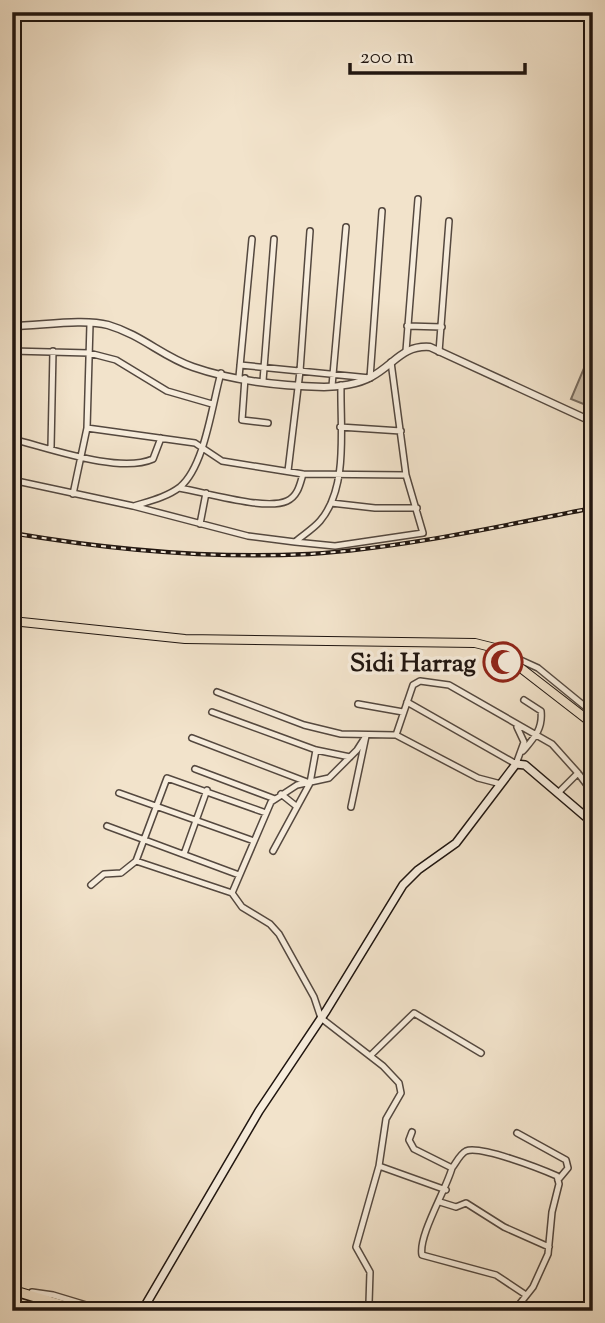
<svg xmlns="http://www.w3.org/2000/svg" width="605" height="1323" viewBox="0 0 605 1323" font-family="'Sorts Mill Goudy',serif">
  <rect width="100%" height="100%" fill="#f2e3cb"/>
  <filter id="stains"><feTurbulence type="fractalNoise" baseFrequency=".00286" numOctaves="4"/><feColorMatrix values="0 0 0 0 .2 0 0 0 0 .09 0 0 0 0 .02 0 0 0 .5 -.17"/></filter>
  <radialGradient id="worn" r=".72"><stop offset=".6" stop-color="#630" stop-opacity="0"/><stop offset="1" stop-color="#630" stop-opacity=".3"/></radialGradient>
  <path fill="#cec0ab" stroke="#766a5e" stroke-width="2" d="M587,361L593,364L591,407L571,399Z"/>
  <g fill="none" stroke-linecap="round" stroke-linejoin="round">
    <g stroke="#54483f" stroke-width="8">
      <path id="minor" d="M407,326L442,327
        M12,351L89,353L116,360L167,391L212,404
        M406,351L418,199
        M439,352L449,221
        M240,365L370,378L382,211
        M239,377L252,239
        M245,378L242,420L268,423
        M263,381L274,239
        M332,386L346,227
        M340,427L401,431
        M87,428L195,443L222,461L303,474L406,475
        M12,439C49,448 119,474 153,459L161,438
        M16,440V352
        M51,447L53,351
        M288,471L300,371L310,231
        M12,480L133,506L248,536L295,542C303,535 313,529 320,521C349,487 340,427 341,385
        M179,488C204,492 265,511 287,501C298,496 300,484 303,474
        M73,494L87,428L90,324
        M331,503L375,508H417
        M134,506C150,501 167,497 180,487C205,466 212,404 221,373
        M200,524L206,493
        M295,542L335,546L423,533L406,475L391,362
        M503,652L538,668L593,713
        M217,692L304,725L341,734L396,735L478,778L501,784
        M407,702L516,764L524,742L517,727
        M358,704L403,712
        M212,712L316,750L350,757
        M396,735L413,685L420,681L449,685L552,744L578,773L559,792
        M192,738L307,782
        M523,751C534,738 543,729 541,711L524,700
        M195,769L275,799
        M578,773L593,793
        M119,793L254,841
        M281,794L296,806
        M107,826L239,875
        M273,851L310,783L316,750
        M184,854L207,790
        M136,861L232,893L271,802L297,785L329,778L357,750L366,736L351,807
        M91,885L104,874L121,873L136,861L167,778L266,813
        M232,893L242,907L270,924L279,934L314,997L321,1018L383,1066L399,1083L401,1093L386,1119L379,1166L446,1190
        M370,1056L414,1013L481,1053
        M412,1132L409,1140L414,1149L452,1168C456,1163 460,1154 466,1151C480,1145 541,1169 557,1176L559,1184L552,1212L548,1254L533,1287L514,1311
        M517,1133L566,1160L568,1168L558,1180
        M452,1168C446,1190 418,1236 422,1255L496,1275L526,1295
        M440,1202L456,1207L466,1203L504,1227L549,1247
        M32,1292L53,1295L106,1311
        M369,1303L370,1272L356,1247L379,1166
        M366,1311L369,1303L398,1311"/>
    </g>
    <g stroke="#54483f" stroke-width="9">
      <path id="tertiary" d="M12,326C39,326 83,318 108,325C142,335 163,357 193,367C233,381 283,386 324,387C338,387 359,384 371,377C394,365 402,345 430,347L593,422"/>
    </g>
    <g stroke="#1f1510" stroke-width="10">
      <path id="secondary" d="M142,1311L259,1111L326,1011L403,885L418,870L456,843L516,764L525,765L593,823"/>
    </g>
    <g stroke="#1f1510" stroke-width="10">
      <path id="primary" d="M12,621L185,639L475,643L495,648L593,724"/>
    </g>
    <g stroke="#1f1510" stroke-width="11">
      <path id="trunk" d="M12,1290L82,1311
        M12,1301L45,1311"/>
    </g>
    <use href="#minor" stroke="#f7eddd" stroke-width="5"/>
    <use href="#tertiary" stroke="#f7eddd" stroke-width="6"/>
    <use href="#secondary" stroke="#f7eddd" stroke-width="7"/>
    <use href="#primary" stroke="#f2e3cb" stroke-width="8"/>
    <use href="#trunk" stroke="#f2e3cb" stroke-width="9"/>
    <g stroke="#1f1510" stroke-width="4.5">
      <path id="rail" d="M12,533C111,550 209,559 309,554C404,548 500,526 593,508"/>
    </g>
    <use href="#rail" stroke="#f7eddd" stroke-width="2" stroke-dasharray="5" stroke-linecap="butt"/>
  </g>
  <defs>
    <g id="mosque-ring" transform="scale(2.0125)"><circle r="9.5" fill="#f7eddd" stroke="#8f2418" stroke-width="1.5"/><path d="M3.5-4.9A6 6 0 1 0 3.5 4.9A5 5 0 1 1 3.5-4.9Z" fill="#8f2418"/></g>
  </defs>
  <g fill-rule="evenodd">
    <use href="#mosque-ring" x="503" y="662"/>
  </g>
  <g text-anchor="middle" stroke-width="7" stroke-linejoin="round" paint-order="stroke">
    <g font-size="26" font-weight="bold" fill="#1f1510" stroke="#f7eddd" text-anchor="end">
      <text x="476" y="671">Sidi Harrag</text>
    </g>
  </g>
  <rect width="605" height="1323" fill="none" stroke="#f2e3cb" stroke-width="42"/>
  <rect x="14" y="14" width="577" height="1295" fill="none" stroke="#1f1510" stroke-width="3.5"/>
  <rect x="21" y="21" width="563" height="1281" fill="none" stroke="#1f1510" stroke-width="2"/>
  <path d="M350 63v10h175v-10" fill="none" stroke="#1f1510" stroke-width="3.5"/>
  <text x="360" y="63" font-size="21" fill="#1f1510" stroke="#f7eddd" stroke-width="5" paint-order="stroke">200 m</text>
  <rect width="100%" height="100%" filter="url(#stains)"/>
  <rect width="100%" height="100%" fill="url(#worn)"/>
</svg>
